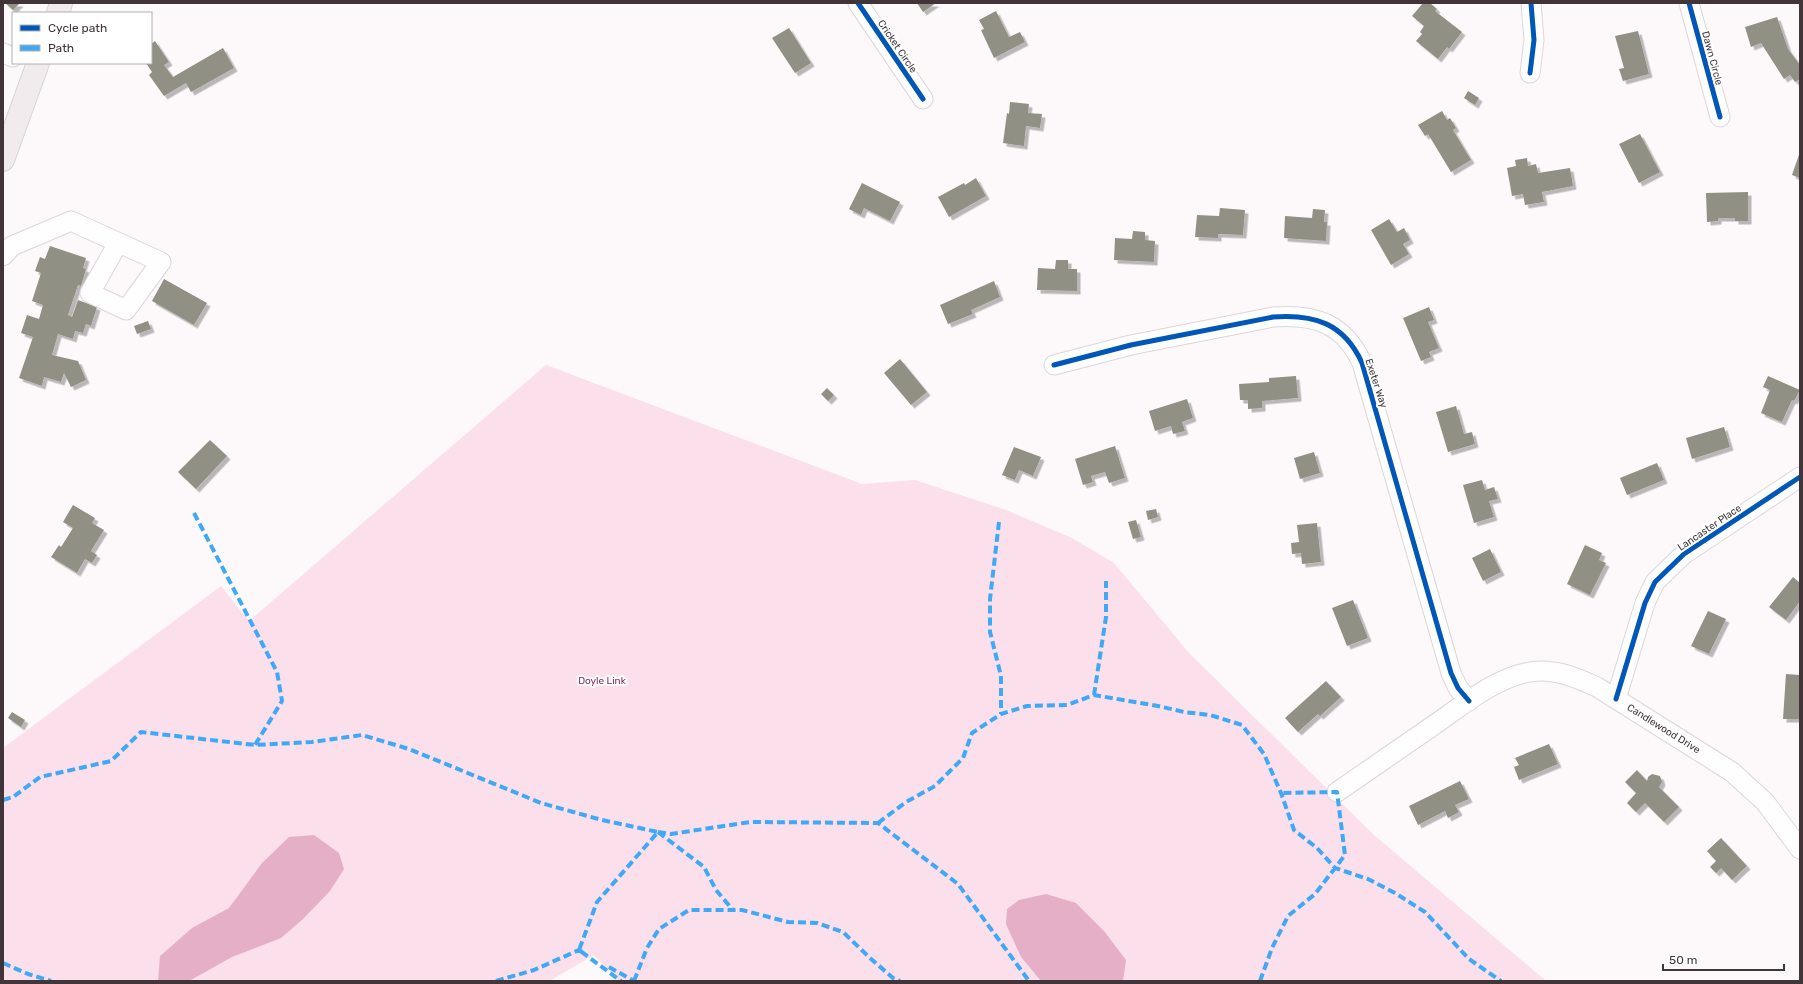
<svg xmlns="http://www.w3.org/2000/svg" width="1803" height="984" viewBox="0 0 1803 984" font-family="Rubik,sans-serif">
  <defs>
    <filter id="shadow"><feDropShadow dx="3.5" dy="3.5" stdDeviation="0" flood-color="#0004"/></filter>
  </defs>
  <rect width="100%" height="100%" fill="#fdf8fa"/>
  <path fill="#fbdfeb" d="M546,365L862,484L915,480L1006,510L1072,538L1114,563L1189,653L1374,835L1546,981H618L594,955L549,981H3V748L221,586L249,621Z"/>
  <path fill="#e6afc8" d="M314,835L339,853L344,869L330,891L303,919L281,938L232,957L189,981H158L160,956L192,928L229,908L262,863L289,837Z
    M1046,894L1076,903L1104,931L1126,960L1123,981H1041L1021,957L1006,924L1007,909L1019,900Z"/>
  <path fill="#909085" filter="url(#shadow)" d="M5,3H20L13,10Z
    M917,3H936L923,12Z
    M1423,3H1430L1437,9L1435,11L1462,32L1449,49L1447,47L1438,59L1416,41L1422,34L1420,32L1424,26L1412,16Z
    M996,11L1009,37L1020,32L1025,42L994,58L981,30L984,29L979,20Z
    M1777,17L1788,49L1800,65V79L1795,82L1790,75L1784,79L1761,43L1751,47L1745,27Z
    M789,28L811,63L795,73L772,38Z
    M1638,31L1649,74L1623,81L1619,69L1624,68L1615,36Z
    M155,41L169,62L164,65L173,77L223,48L234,68L191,92L186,83L164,96L149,75L152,72L146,63H151V44Z
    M1468,91L1479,98L1475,105L1464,98Z
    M1010,102L1029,104L1028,113L1042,114L1040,128L1026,126L1024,146L1003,143L1007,113L1009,114Z
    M1442,111L1447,120L1450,118L1456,128L1453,130L1471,160L1451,172L1428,134L1425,136L1418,125Z
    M1640,134L1660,172L1639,183L1619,144Z
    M1800,152V178L1792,175Z
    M1527,158L1528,166L1536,164L1538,173L1570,168L1573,186L1542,192L1544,202L1525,205L1523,194L1512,196L1507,168L1516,166L1515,160Z
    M976,178L986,196L949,217L938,197L964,183L965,185Z
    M862,183L900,202L890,221L864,208L861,215L849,209Z
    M1748,192V221H1735V218H1718V221L1707,222L1706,193Z
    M1220,208L1245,210L1243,235L1218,234V238L1195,237L1197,215L1219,216Z
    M1313,209L1325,210L1324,222H1327L1326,241L1284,238L1285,216L1312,218Z
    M1389,219L1397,232L1404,228L1410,240L1403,244L1409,254L1391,265L1371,230Z
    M1133,231L1145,232V240L1155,241L1154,262L1114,260L1115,238L1132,239Z
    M50,246L86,258L83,268L86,269L81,286L78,285L68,315L72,317L78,300L97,307L91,326L86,324L83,333L75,331L73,339L58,334L52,355L78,361L86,380L71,387L64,373L61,382L44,377L42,386L19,378L33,337L21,333L27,315L39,319L43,305L32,301L41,273L35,271L40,257L45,259Z
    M1056,260H1068V269H1077V291L1037,290L1038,268L1055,269Z
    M164,279L207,303L194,325L152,301Z
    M994,281L1000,297L971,310L973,314L948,324L940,305Z
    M1429,307L1434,320L1428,322L1439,348L1429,352L1431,357L1421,361L1403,318Z
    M148,321L151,329L137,334L134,326Z
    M900,359L927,392L911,405L884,373Z
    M1296,376L1298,398L1262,401V408L1248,409V400H1240L1239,384L1269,382V378Z
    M1768,376L1800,390L1794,401L1792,400L1782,422L1761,413L1770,390L1763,387Z
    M827,388L834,395L828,401L821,394Z
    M1187,399L1193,418L1182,422L1185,431L1173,434L1171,426L1155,431L1149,411Z
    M1456,406L1464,434L1472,432L1475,444L1448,452L1436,412Z
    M1724,427L1730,447L1692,459L1686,438Z
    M210,440L227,456L196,489L178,472Z
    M1115,446L1125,478L1109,483L1105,472L1091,476L1093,482L1083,485L1075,459Z
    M1014,447L1041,457L1033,476L1019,470L1015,480L1002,475Z
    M1314,452L1320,473L1300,479L1294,458Z
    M1657,463L1664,480L1627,495L1620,478Z
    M1482,480L1485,490L1494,487L1498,499L1489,501L1494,517L1474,523L1463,485Z
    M73,505L95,518L92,523L104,530L91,551L97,555L92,563L85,559L77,573L51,557L59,545L61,547L73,528L63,522Z
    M1156,509L1158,517L1148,520L1146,511Z
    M1136,520L1141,537L1133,539L1128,522Z
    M1317,523L1321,562L1302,564L1301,553L1292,554L1291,543L1299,542L1297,525Z
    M1585,545L1602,553L1599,560L1606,563L1590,595L1567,584Z
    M1490,549L1501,572L1483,581L1472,558Z
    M1793,577L1800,583V601L1786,620L1769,607Z
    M1353,600L1368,638L1347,646L1332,608Z
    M1708,611L1726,619L1709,654L1691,646Z
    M1786,674L1800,675V719H1783Z
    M1326,681L1341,697L1320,716L1318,714L1298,732L1285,718Z
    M12,712L25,720L21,727L8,718Z
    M1549,744L1558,764L1519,780L1514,767L1519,765L1515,758Z
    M1637,770L1647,781L1648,777L1652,774L1660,776L1662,782L1659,787L1679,807L1664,822L1645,803L1636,812L1627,803L1636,793L1625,782Z
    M1460,781L1469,799L1455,805L1459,812L1448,818L1445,811L1418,825L1409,806Z
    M1721,838L1747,866L1732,880L1721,868L1716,873L1710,867L1716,861L1707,851Z"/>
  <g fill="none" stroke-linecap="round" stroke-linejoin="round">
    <g stroke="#ded5d9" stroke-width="21">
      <path id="minor" d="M858,3L923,99
        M1689,3L1720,117
        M3,53L13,57
        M1530,73L1534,40L1531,3
        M3,256L12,246L71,221L161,262L126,310L90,293L118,243
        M1054,365L1131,345L1273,317C1314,314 1344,323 1362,363L1451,673L1458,688L1469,701
        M1616,699L1645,603L1655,582L1684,554L1800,477
        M1337,792C1369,770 1402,747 1434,725C1463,705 1495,678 1530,672C1554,668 1575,677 1597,687L1732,772L1765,802L1800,849"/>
    </g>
    <g stroke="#d8d4d6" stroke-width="24">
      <path id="major" d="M58,13L61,3
        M3,160L38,63"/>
    </g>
    <use href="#minor" stroke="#fffefe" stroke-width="19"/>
    <use href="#major" stroke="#f2ebee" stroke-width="22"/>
    <path stroke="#3fa9f5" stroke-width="4" stroke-dasharray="8 4" stroke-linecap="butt" d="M194,513L277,672L282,701L255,745
      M999,522L990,599V632L1001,676V714
      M1094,695L1106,617V581
      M3,800L13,797L40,777L111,761L141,732L255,745L312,742L362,735L409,749L541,803L602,820L658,832L597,902L579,950L621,981
      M878,823L906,802L935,786L963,758L972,733L1001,714L1027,706L1067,705L1094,695L1158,706L1184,712L1210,715L1242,725L1264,754L1281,793L1294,830L1317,848L1335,868L1368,879L1395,893L1425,912L1469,959L1501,981
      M658,832L671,834L750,822L878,823L958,884L1029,981
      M658,832L704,867L716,890L733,910
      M3,963L28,974L51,981
      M609,967L634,981
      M496,981L534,970L579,950L583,952
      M634,981L647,948L659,929L689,910H742L788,922L817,923L843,932L870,958L893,978L900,981
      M1260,981L1272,948L1288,916L1315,894L1345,855L1337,792L1281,793"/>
    <g stroke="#fff" stroke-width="8">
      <path id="cycleway" d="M858,3L923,99
        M1689,3L1720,117
        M1530,73L1534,40L1531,3
        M1054,365L1131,345L1273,317C1314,314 1344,323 1362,363L1451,673L1458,688L1469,701
        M1616,699L1645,603L1655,582L1684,554L1800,477"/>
    </g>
    <use href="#cycleway" stroke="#0057b8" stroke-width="5"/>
  </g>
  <g text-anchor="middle" stroke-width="4" stroke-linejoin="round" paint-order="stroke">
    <g font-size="10" fill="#41353a" stroke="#fff">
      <text transform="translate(898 46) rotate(56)" y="4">Cricket Circle</text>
      <text transform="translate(1713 58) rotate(75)" y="4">Dawn Circle</text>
      <text transform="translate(1377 383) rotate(72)" y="4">Exeter Way</text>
      <text transform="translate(1709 527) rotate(-34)" y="4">Lancaster Place</text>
      <text transform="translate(1664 728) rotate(32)" y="4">Candlewood Drive</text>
    </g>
    <g font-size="10" fill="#852d5d" stroke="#fff">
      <text x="602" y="684">Doyle Link</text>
    </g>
  </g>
  <rect width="1803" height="984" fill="none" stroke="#41353a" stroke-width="8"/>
  <rect x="12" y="12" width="140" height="52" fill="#ffffff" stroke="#b3aeb0"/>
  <rect x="20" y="25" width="20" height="6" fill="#0057b8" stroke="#b3aeb0"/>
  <text x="48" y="32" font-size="12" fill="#41353a">Cycle path</text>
  <rect x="20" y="45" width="20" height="6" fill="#3fa9f5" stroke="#b3aeb0"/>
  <text x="48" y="52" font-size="12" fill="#41353a">Path</text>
  <path d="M1663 964v6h121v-6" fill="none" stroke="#41353a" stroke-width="2"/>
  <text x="1669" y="964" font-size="12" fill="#41353a" stroke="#ffffff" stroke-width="3" paint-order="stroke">50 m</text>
</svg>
